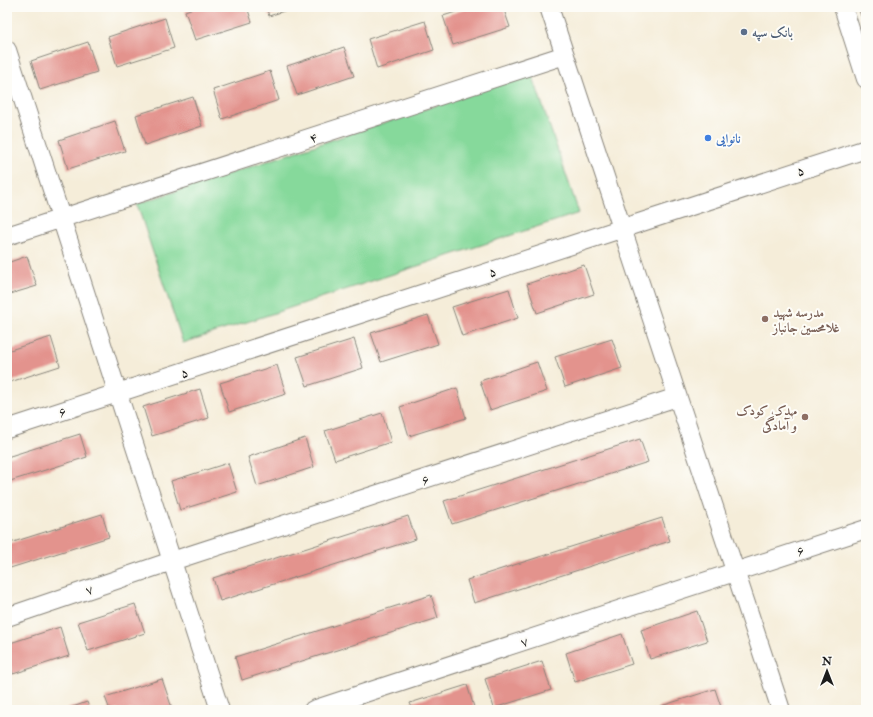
<svg xmlns="http://www.w3.org/2000/svg" width="873" height="717" viewBox="0 0 873 717" font-family="'IM FELL Double Pica',Amiri,serif">
  <rect width="100%" height="100%" fill="#fdfcf7"/>
  <filter id="ink" filterUnits="userSpaceOnUse"><feTurbulence type="fractalNoise" baseFrequency=".025" numOctaves="2"/><feDisplacementMap in="SourceGraphic" scale="8" xChannelSelector="R" yChannelSelector="G"/><feConvolveMatrix kernelMatrix="1 2 1 2 8 2 1 2 1" color-interpolation-filters="sRGB"/></filter>
  <filter id="wash" filterUnits="userSpaceOnUse"><feTurbulence type="fractalNoise" baseFrequency=".012" numOctaves="4" result="noise"/><feDisplacementMap in="SourceGraphic" scale="16" xChannelSelector="R" yChannelSelector="G"/><feGaussianBlur stdDeviation="0.9" result="paint"/><feColorMatrix in="noise" values="0 0 0 0 0 0 0 0 0 0 0 0 0 0 0 0 0 1.4 0 .05"/><feComposite in="paint" operator="in"/></filter>
  <g filter="url(#wash)">
    <rect width="100%" height="100%" fill="#f5edd9"/>
    <path fill="#86d99b" stroke="#517a5c" d="M532,74L579,213L183,343L137,204Z"/>
    <g id="blocks">
      <path fill="#e3938d" d="M196,7H247L252,22L195,40L185,11Z
        M266,7H296L269,16Z
        M472,7H503L510,27L453,45L443,16Z
        M858,7H866V14L861,16Z
        M165,18L174,48L117,66L108,37Z
        M425,21L434,50L377,69L368,39Z
        M88,42L97,72L40,90L31,61Z
        M344,47L354,76L297,95L287,66Z
        M270,71L279,100L222,119L213,90Z
        M193,97L202,126L145,145L136,115Z
        M115,121L125,151L68,169L59,140Z
        M27,256L37,286L7,295V263Z
        M584,265L594,294L537,313L527,284Z
        M509,289L518,318L462,336L452,307Z
        M428,315L438,344L381,362L371,333Z
        M51,337L60,366L7,383V351Z
        M354,339L363,368L307,386L297,357Z
        M612,339L622,368L565,387L555,357Z
        M537,362L547,391L490,410L480,381Z
        M277,365L286,394L229,412L220,383Z
        M457,388L466,418L409,436L400,407Z
        M200,389L209,418L152,436L143,407Z
        M382,413L391,442L335,460L325,431Z
        M80,434L87,457L7,482V457Z
        M305,438L314,467L257,486L248,457Z
        M640,439L648,462L452,524L444,501Z
        M228,463L237,492L180,510L171,481Z
        M102,514L109,537L7,569V544Z
        M408,516L416,539L220,601L213,578Z
        M662,518L670,541L474,603L467,580Z
        M431,595L438,618L242,680L235,657Z
        M135,604L145,633L88,651L78,622Z
        M697,611L707,641L650,659L641,630Z
        M60,627L69,656L13,674L7,657V644Z
        M622,634L632,664L575,682L566,653Z
        M542,661L551,690L494,708L485,679Z
        M162,679L172,708L167,710H110L105,697Z
        M467,685L475,710H413L410,703Z
        M715,689L722,710H659L658,707Z
        M87,702L90,710H64Z"/>
    </g>
  </g>
  <g filter="url(#ink)">
    <use href="#blocks" fill-opacity="0" stroke="#88847a" stroke-width="1"/>
    <g fill="none" stroke-linecap="round" stroke-linejoin="round">
      <g stroke="#88847a" stroke-width="20">
        <path id="minor" d="M549,7L781,710
          M843,7L866,79
          M7,50L220,710
          M7,236L565,55
          M7,429L866,149
          M7,617L172,561L677,397
          M313,710L866,529"/>
      </g>
      <use href="#minor" stroke="#fff" stroke-width="18"/>
    </g>
  </g>
  <circle fill="#5c6f8a" stroke="#fdfcf7" stroke-width="1.5" cx="744" cy="32" r="4"/>
  <circle fill="#3f7fe0" stroke="#fdfcf7" stroke-width="1.5" cx="708" cy="138" r="4"/>
  <g fill="#8d6e63" stroke="#fdfcf7" stroke-width="1.5">
    <circle cx="765" cy="319" r="4"/>
    <circle cx="805" cy="417" r="4"/>
  </g>
  <g text-anchor="middle" stroke-width="4" stroke-linejoin="round" paint-order="stroke">
    <g font-size="13" font-weight="bold" fill="#4e5e75" stroke="#fdfcf7" text-anchor="start">
      <text x="752" y="37">بانک سپه</text>
    </g>
    <g font-size="13" fill="#1c1c1c" stroke="#fdfcf7">
      <text transform="translate(313 137) rotate(-18)" y="5">۴</text>
      <text transform="translate(800 170) rotate(-18)" y="5">۵</text>
      <text transform="translate(492 271) rotate(-18)" y="5">۵</text>
      <text transform="translate(184 372) rotate(-18)" y="5">۵</text>
      <text transform="translate(62 411) rotate(-18)" y="5">۶</text>
      <text transform="translate(425 479) rotate(-18)" y="5">۶</text>
      <text transform="translate(800 550) rotate(-18)" y="5">۶</text>
      <text transform="translate(89 589) rotate(-19)" y="5">۷</text>
      <text transform="translate(524 641) rotate(-18)" y="5">۷</text>
    </g>
    <g font-size="13" font-weight="bold" fill="#366cbe" stroke="#fdfcf7" text-anchor="start">
      <text x="716" y="143">نانوایی</text>
    </g>
    <g font-size="13" font-weight="bold" fill="#785e54" stroke="#fdfcf7" text-anchor="start">
      <text x="773" y="317">مدرسه شهید<tspan x="773" dy="15">غلامحسین جانباز</tspan></text>
      <text x="797" y="415" text-anchor="end">مهدک کودک<tspan x="797" dy="15">و آمادگی</tspan></text>
    </g>
  </g>
  <rect width="873" height="717" fill="none" stroke="#fdfcf7" stroke-width="24"/>
  <g transform="translate(827 671)" stroke="#fdfcf7" stroke-width="3" paint-order="stroke">
  <path d="M0-3L7 15L0 10L-7 15Z" fill="#1c1c1c"/>
  <text y="-6" font-size="11" font-weight="bold" text-anchor="middle" fill="#1c1c1c">N</text>
  </g>
</svg>
